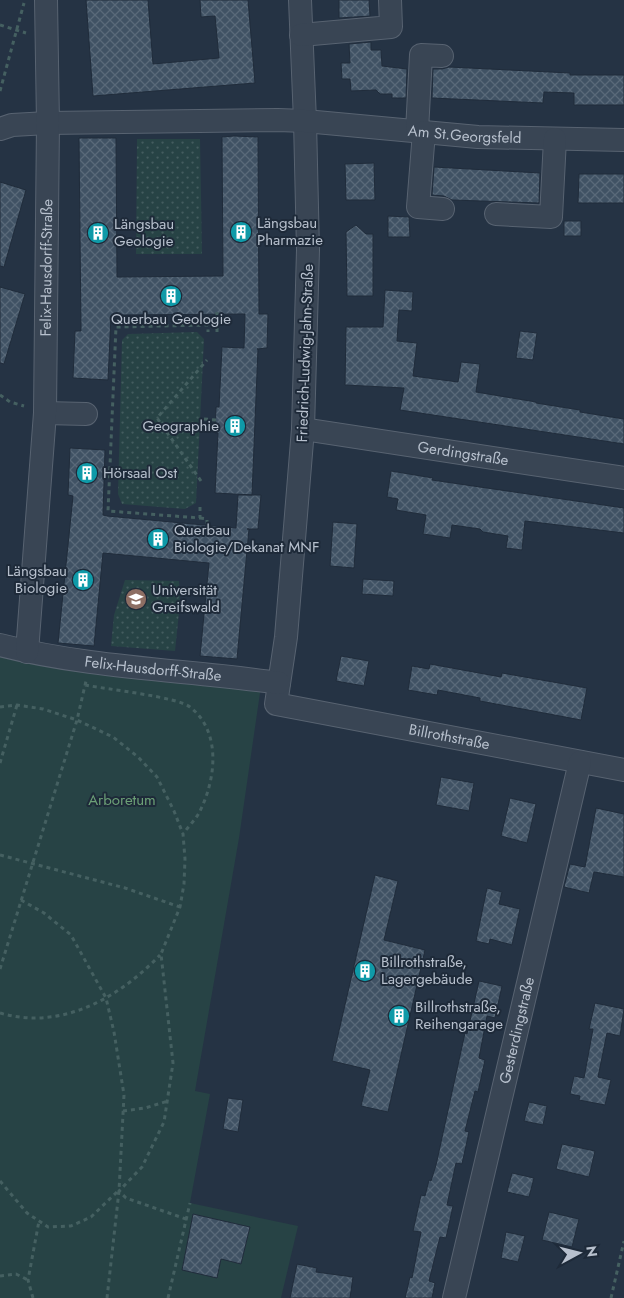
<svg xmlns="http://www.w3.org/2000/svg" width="624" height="1298" viewBox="0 0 624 1298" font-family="Jost,sans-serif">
  <defs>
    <pattern id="grass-dots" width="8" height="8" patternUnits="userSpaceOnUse" patternTransform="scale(1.25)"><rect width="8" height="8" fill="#274345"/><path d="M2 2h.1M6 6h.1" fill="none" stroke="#445c5f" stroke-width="1.8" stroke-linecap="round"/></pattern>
    <pattern id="building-cross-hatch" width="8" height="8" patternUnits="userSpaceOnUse" patternTransform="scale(1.25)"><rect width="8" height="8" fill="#405264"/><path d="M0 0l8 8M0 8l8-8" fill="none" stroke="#596979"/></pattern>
  </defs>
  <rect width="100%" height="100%" fill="#253344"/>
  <path fill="url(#grass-dots)" d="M137,139H200L202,254H136Z
    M197,332L204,339L196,503L185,509L122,504L118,494L122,340L128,334Z
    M125,580L179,581L180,603L175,651L111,646L114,615Z"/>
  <path fill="#274345" d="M0,650L261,686L239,838L195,1091L210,1094L190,1203L298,1226L281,1298H0Z"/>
  <path fill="url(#building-cross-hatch)" stroke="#202c3b" d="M86,0H148L153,64L219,58L215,16L201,17L200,0H248L255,83L93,96Z
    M339,0H369L370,16L339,18Z
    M371,42V50H381L382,66L407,69L406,98H392V94H380L376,90L351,91L350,79H342L341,63H350L349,44Z
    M449,67L570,73V75H624V105H574V93L544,92L543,103L432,98L433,69H442Z
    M234,136L258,137L259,314H268L267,348L257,349H258L252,495L215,493L218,433H215L216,407H219L222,347L244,348L245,314L117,315V316H111L108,380L73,378L75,331H81L79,138H116L117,277L223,276L222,137Z
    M374,163L375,200H346L345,164Z
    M434,167L540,173L539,203L452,200L444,196L432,195Z
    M579,174H624V203H578Z
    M0,182L26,190L4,267L0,266Z
    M388,216L409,217L410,237H388Z
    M564,221H581V236H564Z
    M356,225L366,234H373V296H347L346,232Z
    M0,287L25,294L4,364L0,363Z
    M385,290L413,292L412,311L399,310L397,341L417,343L413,376L458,382L461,362L480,364L476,392L536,402V403L580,410V412L624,419V444L400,410L404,388L345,385L346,327H383Z
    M520,331L537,333L533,360L516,358Z
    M70,448L105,450L103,515L107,516L236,528L238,495H261L258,529H247H249L237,659L200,656L209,563L103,553L94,646L58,643L73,496L68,495Z
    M391,471L433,478L432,480L624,508V533L525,521L522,550L506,548L508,536L483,532L480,529L452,525L450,538L423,534L426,515L396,510L398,499L387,497Z
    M333,522L357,524L354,568L330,566Z
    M363,579L394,581L393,596L362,594Z
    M341,656L369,661L364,686L336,681Z
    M430,664L501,677L502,673L587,688L581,720L480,701V698L438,690L437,695L408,690L412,666L429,669Z
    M441,777L474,783L469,811L436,805Z
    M510,798L536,804L527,843L501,836Z
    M596,808L624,814V877L594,872L589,893L564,887L570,864L585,867Z
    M375,875L398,881L384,940L425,950L388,1112L361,1106L370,1070L332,1061Z
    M487,888L502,892L499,904L520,909L512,945L490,939L489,944L476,941Z
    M479,981L502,986L495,1018L487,1016L479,1058L485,1060L478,1092L475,1091L465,1131L469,1132L462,1164L456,1163L447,1205L453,1206L446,1238L440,1237L429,1281L435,1283L432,1298H405L410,1277L412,1278L421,1232L413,1231L421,1195L425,1196L429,1180L431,1181L436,1165L465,1033L467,1034Z
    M595,1003L624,1009L620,1036L607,1033L598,1077L611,1080L605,1105L579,1100L580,1096L570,1094L574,1076L584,1078L593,1029H589Z
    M228,1098L243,1100L238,1132L223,1129Z
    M529,1102L547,1106L543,1125L524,1121Z
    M562,1144L595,1151L589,1177L556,1169Z
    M512,1173L534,1178L529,1197L507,1192Z
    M549,1212L579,1219L572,1247L542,1240Z
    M193,1214L250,1227L241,1264L221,1259L217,1278L182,1270Z
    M506,1232L525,1236L518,1262L501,1258Z
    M297,1264L317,1268L316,1272L353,1277L350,1298H290Z"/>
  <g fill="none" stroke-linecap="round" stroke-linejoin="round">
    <g stroke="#586371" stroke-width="24">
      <g id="minor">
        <path id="s1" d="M300,0L305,121L308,250L303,429L286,637L276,704L624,770"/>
        <path d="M301,35L391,27L390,0"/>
        <path id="s2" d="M0,129L12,125L48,123L278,120L305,121L478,137L624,140"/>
        <path d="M417,131L421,55L442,56"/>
        <path d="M424,132L418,207L443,209"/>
        <path d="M496,214L551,217L555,139"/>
        <path d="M45,413L86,414"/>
        <path id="s3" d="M303,429L624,478"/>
        <path id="s4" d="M0,645C89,668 188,670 279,683"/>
        <path id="s5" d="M27,652L45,413L48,123L46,0"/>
        <path id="s6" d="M454,1298L580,762"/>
      </g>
    </g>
    <path stroke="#456061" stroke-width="3" stroke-dasharray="4 4" stroke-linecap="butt" d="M0,25L26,33
      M0,91L24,3
      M217,312V332
      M0,395L10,402L24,406
      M204,419L216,420
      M201,481L157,418L207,360
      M200,507V518L108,511L116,327L208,325V332
      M200,518L207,519V527
      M85,685C105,689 178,697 190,707C222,732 216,780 199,813C195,820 188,827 183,834
      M0,707L17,705L43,709L77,720L113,737L138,757L157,777L174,811L183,834L185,859L184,884L180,907L161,954L173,1063L164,1122L142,1167L119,1191L126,1198L186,1219
      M0,763L17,705
      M0,855L125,888L180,907
      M21,900L44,913L71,935L106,998L114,1032L124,1095L119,1191L107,1298
      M0,969L77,720L86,681
      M0,1013C61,1031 119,998 160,955
      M123,1111L145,1108L168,1101
      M0,1181L27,1213L48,1227L71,1226L91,1217L118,1191
      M0,1276L16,1274L28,1280
      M33,1298L28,1280L39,1221
      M168,1298L190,1203
      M611,1298L624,1241"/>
    <use href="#minor" stroke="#394554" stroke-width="22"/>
  </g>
  <defs>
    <g id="building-disc" transform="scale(1.125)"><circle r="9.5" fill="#0f9aa8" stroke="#1e2a39"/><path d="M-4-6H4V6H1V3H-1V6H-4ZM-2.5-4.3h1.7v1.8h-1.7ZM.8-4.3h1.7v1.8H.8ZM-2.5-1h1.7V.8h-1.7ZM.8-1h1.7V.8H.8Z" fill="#fff"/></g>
    <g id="university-disc" transform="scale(1.125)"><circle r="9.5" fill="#8d6e63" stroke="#1e2a39"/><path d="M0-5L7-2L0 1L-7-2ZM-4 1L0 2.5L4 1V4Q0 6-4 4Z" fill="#fff"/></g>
  </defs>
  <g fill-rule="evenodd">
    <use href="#building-disc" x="241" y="232"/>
    <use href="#building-disc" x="98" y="233"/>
    <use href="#building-disc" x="171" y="296"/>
    <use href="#building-disc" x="235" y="426"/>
    <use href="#building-disc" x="87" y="473"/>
    <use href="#building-disc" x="158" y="539"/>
    <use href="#building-disc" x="83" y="580"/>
    <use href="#university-disc" x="136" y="599"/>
    <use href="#building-disc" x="365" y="971"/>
    <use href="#building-disc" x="399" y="1016"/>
  </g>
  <g text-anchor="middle" stroke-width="4" stroke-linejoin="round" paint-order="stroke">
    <g font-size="15" fill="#b7c0cd" stroke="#1e2a39">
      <text dy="5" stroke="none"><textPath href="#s2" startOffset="466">Am St.Georgsfeld</textPath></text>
      <text dy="5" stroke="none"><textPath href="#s5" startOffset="385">Felix-Hausdorff-Straße</textPath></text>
      <text transform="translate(305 353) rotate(-88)" y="5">Friedrich-Ludwig-Jahn-Straße</text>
      <text dy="5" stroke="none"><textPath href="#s3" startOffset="162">Gerdingstraße</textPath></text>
      <text dy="5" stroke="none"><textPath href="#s4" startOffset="155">Felix-Hausdorff-Straße</textPath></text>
      <text dy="5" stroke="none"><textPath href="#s1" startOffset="882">Billrothstraße</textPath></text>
      <text dy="5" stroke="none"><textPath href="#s6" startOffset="275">Gesterdingstraße</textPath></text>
    </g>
    <g font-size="15" fill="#b7c0cd" stroke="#1e2a39" text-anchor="start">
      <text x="257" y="228">Längsbau<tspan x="257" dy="17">Pharmazie</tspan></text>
      <text x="114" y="229">Längsbau<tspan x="114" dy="17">Geologie</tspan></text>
      <text x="171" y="324" text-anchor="middle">Querbau Geologie</text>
      <text x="219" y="431" text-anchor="end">Geographie</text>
      <text x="103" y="478">Hörsaal Ost</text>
      <text x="174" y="535">Querbau<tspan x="174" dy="17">Biologie/Dekanat MNF</tspan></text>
      <text x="67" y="576" text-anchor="end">Längsbau<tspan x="67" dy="17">Biologie</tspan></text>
      <text x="152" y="595">Universität<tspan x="152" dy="17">Greifswald</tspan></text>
      <text x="381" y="967">Billrothstraße,<tspan x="381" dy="17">Lagergebäude</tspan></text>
      <text x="415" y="1012">Billrothstraße,<tspan x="415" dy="17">Reihengarage</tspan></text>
    </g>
    <g font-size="15" fill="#6ca076" stroke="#1e2a39">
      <text x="122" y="805">Arboretum</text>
    </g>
  </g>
  <g transform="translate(579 1253) rotate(83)" stroke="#1e2a39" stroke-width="4" paint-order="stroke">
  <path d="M0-4L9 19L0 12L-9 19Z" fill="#b7c0cd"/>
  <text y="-8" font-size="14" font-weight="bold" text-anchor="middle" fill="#b7c0cd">N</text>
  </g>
</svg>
